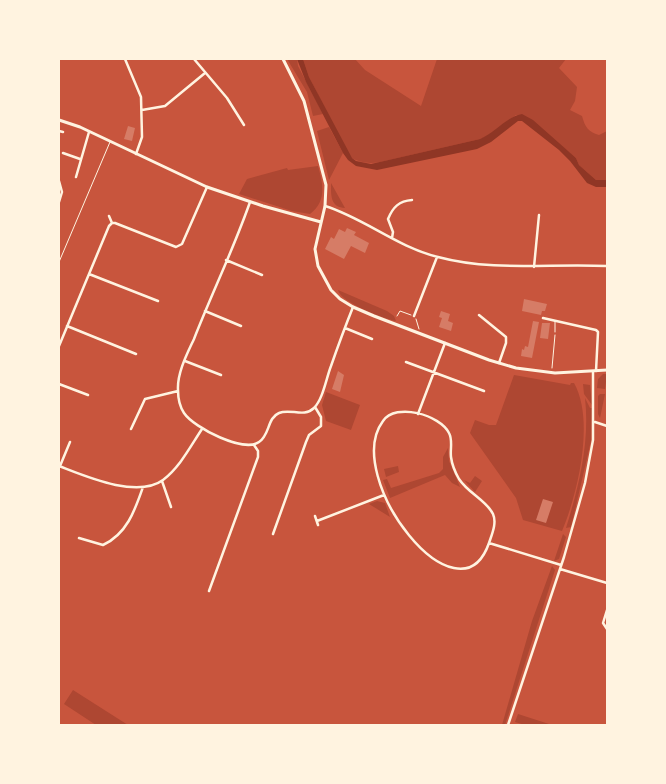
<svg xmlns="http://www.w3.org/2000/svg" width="666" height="784" viewBox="0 0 666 784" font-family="Commissioner,sans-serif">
  <rect width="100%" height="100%" fill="#c8553d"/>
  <path fill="#ae4732" d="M287,59H297L298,66L323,114L313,116L307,92Z
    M303,59H355L365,70L421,106L437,59H566L559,68L577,87L575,101L570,110L582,116C585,127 588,132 599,135L607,131V180H596L579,165L576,158L557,142L516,115L488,136L480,139L380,162C369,164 360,163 350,157L309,77Z
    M329,127L343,153L329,180L317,131Z
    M318,166C323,184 327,201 310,214L292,211L239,194L247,179L287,168L288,170Z
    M331,183L345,208C330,207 331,195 331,183Z
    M338,290L387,311L394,316L396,321C384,319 340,302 338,290Z
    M603,374H607L605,389L597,388L598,379Z
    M514,375L570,385L571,383H574C595,420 578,493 562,531L523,520L516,498L470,433L475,420L489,425H496Z
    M583,384L590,385L592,405L584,394Z
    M326,392L360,405L351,430L326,421L322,405Z
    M600,394H605L600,418L598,414V396Z
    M585,398L590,408H592L591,441L571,527L566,528C579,486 590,442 585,398Z
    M448,448L449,461L460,487L452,483L445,475L390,498L383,480L387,479L391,488L439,473L443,469V457Z
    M398,466L399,472L386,477L384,469Z
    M475,476L482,481L475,492L464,480L470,483Z
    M377,501L385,503L390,517L369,504Z
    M563,534L566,537L559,559L554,561Z
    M552,566L555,570L505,725H502L532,621Z
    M73,690L128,725H96L64,704Z
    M518,714L549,724L550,725H525L515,722Z"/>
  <path fill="#8f3625" d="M297,59H303L309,77L352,158L356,161L371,164L480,139C495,133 506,117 522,114L533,120L576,158L579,165L596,180H607V187H596L587,183L570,161L559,150L522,121H518L491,142L477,149L377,170L356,166L348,160L343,153L306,82Z"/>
  <path fill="#d67c66" d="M128,126L135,128L132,141L124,139Z
    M347,228L356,232L354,235L369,243L365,253L351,246L344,259L325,249L331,237L334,239L339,229L345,232Z
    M524,299L547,304L545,311H542L541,315L522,311Z
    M441,311L450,314L448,321L453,323L451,331L439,327L442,318L439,317Z
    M533,321L539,322L532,358L521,356L522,349L524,350L525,346L528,347Z
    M542,323H550L548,339L540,338Z
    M338,371L344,375L340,392L332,389Z
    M543,499L553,502L546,523L536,520Z"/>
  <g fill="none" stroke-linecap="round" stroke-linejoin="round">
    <path stroke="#fff3e0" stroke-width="1" d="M397,316L400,311L411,315
      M416,319L419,329
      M552,368L555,335"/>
    <path stroke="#fff3e0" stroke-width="1" d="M59,262L110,142
      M555,332V321"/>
    <path stroke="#fff3e0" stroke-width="2.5" d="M125,59L141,97L142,137L136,154
      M194,59L227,98L244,125
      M142,110L165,106L205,73
      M59,131L63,132
      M63,153L80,159
      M76,177L89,132
      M59,181L62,192L59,202
      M250,202C234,248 212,293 194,339C187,354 177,373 178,390C178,398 180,407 184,413C194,428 244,453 259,442C270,435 267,418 279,413C290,408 304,418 314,408C323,399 326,379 331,366C338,346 345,327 353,307
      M325,206C364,218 397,247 438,257C494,272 550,263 607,266
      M109,216L112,223
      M392,238L393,232L388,219C393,207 399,201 412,200
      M226,260L262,275
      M534,267L539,215
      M89,274L158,301
      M205,311L241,326
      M479,315L506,337V343L499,363
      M414,316L437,257
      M543,318L596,330L598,332L596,371
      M67,326L136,354
      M345,328L372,339
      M59,346L109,226L112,223H115L176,247L182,244L207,187
      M185,361L221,375
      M406,362L484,391
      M59,384L88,395
      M418,414L445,343
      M595,422L607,426
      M131,429L145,399L178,391
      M59,466C85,476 137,499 163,480C180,467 190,447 202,429
      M60,466L70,442
      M162,481L171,507
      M315,516L318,525
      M317,521L384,495
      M273,534L306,442L309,435L321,426V417L315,407
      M79,538L103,545C127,534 135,510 143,487
      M489,543C492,534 497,523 493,514C487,501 468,493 459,479C455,472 452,465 451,457C450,449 453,440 449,433C440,415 396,402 383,421C341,477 459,629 489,543L561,565
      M560,569L607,583
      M209,591L258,457V451L254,445
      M607,610L603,623L607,629
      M508,725L564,557L585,483L593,440V372"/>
    <path stroke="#fff3e0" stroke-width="3" d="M283,59L304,101L326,185L325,206L315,249L318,266L331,290L340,299L353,307L374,316L489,360L516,368L555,373L607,370
      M59,120L80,127L207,187L263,206L321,222"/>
  </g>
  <rect width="666" height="784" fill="none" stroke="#fff3e0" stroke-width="120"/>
</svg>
